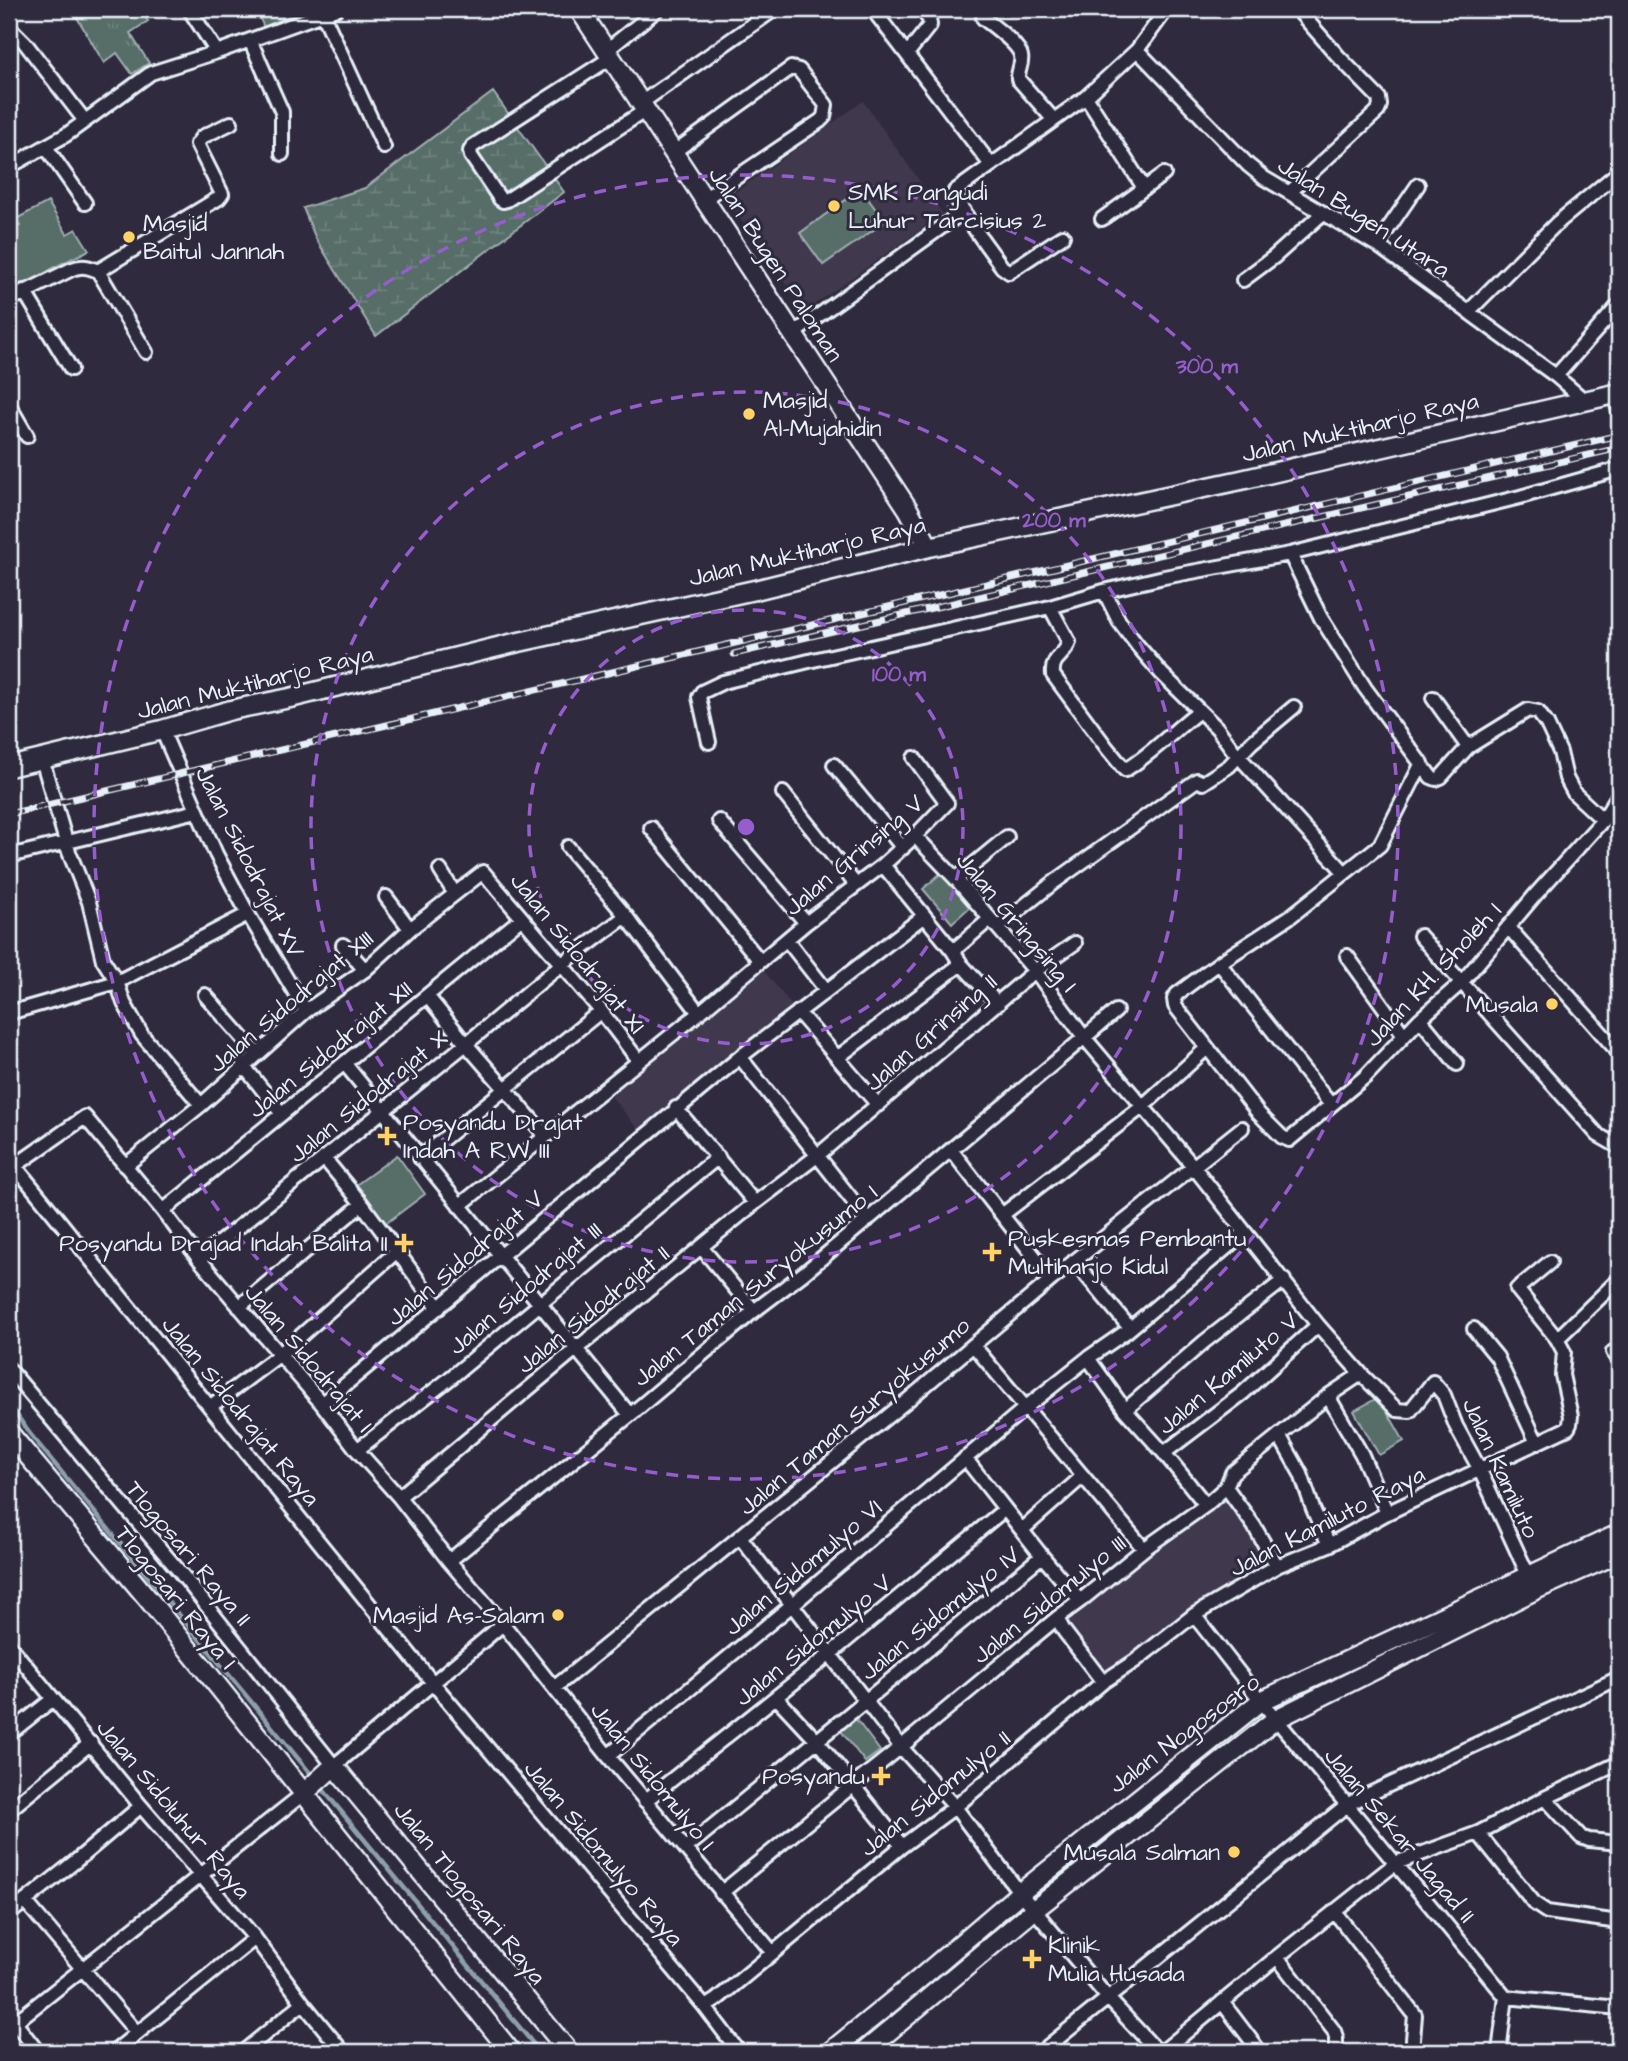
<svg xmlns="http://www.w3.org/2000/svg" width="1628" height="2061" viewBox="0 0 1628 2061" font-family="'Architects Daughter',sans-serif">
  <defs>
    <pattern id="grass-tufts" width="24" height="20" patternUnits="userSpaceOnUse" patternTransform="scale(1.75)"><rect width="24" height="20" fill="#576d68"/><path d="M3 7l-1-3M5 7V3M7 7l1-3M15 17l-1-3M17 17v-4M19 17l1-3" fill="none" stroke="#6f827e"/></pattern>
    <pattern id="wetland-marsh" width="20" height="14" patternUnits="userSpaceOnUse" patternTransform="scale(1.75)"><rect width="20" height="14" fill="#576d68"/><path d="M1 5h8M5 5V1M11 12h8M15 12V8" fill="none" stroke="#6f827e"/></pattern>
  </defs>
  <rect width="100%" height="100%" fill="#2f2a3d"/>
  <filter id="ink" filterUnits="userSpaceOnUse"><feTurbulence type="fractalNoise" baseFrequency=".0143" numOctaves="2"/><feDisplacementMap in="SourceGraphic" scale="14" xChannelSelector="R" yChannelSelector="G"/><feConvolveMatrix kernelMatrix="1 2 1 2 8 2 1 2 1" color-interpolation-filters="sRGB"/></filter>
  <g filter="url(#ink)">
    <path fill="#40384e" d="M863,101L943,214L805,311L726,199Z
      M764,971L794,1008L641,1133L611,1096Z
      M1233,1492L1270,1565L1189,1613L1102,1674L1064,1621L1136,1561L1223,1493Z"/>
    <path fill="url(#grass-tufts)" stroke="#a0afb0" stroke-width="2" d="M72,9H140L148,21L130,33L149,63L132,74L117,53L104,63Z
      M255,9H294L296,13L264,27Z"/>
    <path fill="url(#wetland-marsh)" stroke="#a0afb0" stroke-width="2" d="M493,92L564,192L376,336L316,239L303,208L365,188Z"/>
    <path fill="#576d68" stroke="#a0afb0" stroke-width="2" d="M861,189L885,222L823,265L800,233Z
      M48,202L67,234L76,229L89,250L57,266L9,294V233L20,226L16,219Z
      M941,873L970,907L952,923L923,889Z
      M397,1155L425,1194L385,1224L356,1185Z
      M1379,1397L1404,1441L1379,1455L1354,1411Z
      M856,1719L880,1751L865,1762L841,1731Z"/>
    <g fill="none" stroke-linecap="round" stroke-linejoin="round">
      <path stroke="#8da0ab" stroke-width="4.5" d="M9,1404L30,1434L315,1779
        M320,1786L540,2052"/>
      <g stroke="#e8f1f8" stroke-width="18">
        <path id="street" d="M189,9L217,52
          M323,14L384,147
          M877,15L991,165
          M983,18C993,26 1019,44 1021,56C1023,63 1017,72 1018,79L1053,119
          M9,27L25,43L85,121
          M250,40L282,112V154
          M607,50L658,9
          M1137,50L1248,165L1264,178L1377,245L1556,376L1584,400
          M907,54L930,25L929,19L921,9
          M612,57L473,146L470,151L471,156L500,199L503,201L507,200L646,110
          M1086,97L1144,188
          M641,103L772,11
          M46,147L85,203
          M674,152L791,68L799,70L826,105L824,117L820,121L704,199
          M9,167L66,135L151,73L217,52L336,9
          M1289,193L1378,111L1380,105L1379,98L1338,56L1297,9
          M1102,219L1164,174
          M1063,236L1009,272L1002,267C991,251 956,207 955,191L1086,97L1137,50L1167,9
          M1377,245L1418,185
          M98,271L219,198L222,194L197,144L202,137L231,123
          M1243,280L1274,257L1323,213
          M24,291L71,369
          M9,300L72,269C82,265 89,267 98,271L146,352
          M1468,312L1556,224L1619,172
          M793,334L964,211
          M1556,376L1619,305
          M1615,394L1619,412
          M9,405L27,436
          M1290,554L1321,618L1365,688L1431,777L1436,779L1441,777L1468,747L1528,710L1538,712L1547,724L1560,752L1566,778L1574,793L1603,820
          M1104,591L1119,621L1137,645L1162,674L1217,728L1233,750L1345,873
          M1050,607L1069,642C1065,657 1051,656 1053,675L1107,748L1125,770C1153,753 1174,730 1199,711
          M1433,698L1468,747
          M162,730L216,854L248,914L306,1011
          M709,742L699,697L702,692L723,682L813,660L1050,607L1104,591L1164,577L1290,554L1520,497L1619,469
          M42,759L69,852L89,902L103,960L117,982L124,1003L142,1035L201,1105
          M1422,763L1380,845L1291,916L1219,963L1177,994L1174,999L1175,1006L1259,1114L1282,1137L1289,1140L1366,1076L1420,1019L1461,983L1536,894L1603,820L1619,794
          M834,765L903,848
          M783,793L856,885
          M719,821L806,923
          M651,828L760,961
          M915,836L956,879L1035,971L1084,1037L1193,1166L1318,1325L1361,1374L1397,1410L1410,1411L1433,1382L1444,1395L1456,1426L1479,1468L1528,1575
          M568,847L626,916L699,1013
          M9,856L197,811
          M883,865L953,951L961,964L998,1004
          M440,870L455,894
          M956,879L1007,837
          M386,897L410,929
          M998,927L1053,883L1197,780L1203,783L1229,766L1251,743L1294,707
          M1508,927L1619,1053
          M1420,936L1598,1135L1619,1147
          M787,940L826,990
          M343,945L365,970
          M953,951L990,919
          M1347,956L1404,1035
          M1219,963L1331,1105
          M205,995L257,1054
          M428,997L466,1044L545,1135
          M798,1012L878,1105
          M9,1013L117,982L248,914
          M1420,1019L1457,1064
          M740,1057L868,1220
          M837,1058L961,964
          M345,1064L630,1415
          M243,1065L282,1114
          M676,1108L755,1203
          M951,1150L1052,1279
          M324,1158L362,1204L439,1308
          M420,1158L601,1011
          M15,1166L433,1683L705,2007L739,2052
          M125,1166L201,1105L306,1011L365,970L410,929L483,872L601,1011L638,1060
          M9,1170L85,1117L163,1211L199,1259L322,1404L357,1450L399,1497L449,1561L503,1624L608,1756L773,1953
          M459,1206L699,1013L806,923L883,865L915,836L947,803L914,758
          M163,1211L522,918
          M1002,1215L1142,1107L1207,1048
          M702,1248L754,1311
          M199,1259L466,1044L562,964L626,916
          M1074,1261L1130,1328
          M239,1307L362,1204
          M1474,1329L1497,1357L1537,1443
          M1557,1339L1614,1284
          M973,1345L1144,1549
          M1613,1352L1619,1359
          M1088,1358L1125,1410L1164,1453L1206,1505
          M9,1369L179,1571L334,1766L503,1624
          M1328,1396L1362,1455L1387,1513
          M322,1404L740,1057L924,916
          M211,1406L279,1355L396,1252
          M1125,1410L1204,1342L1284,1280
          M1279,1435L1301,1474L1313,1509L1329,1545
          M357,1450L449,1379L718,1157
          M1164,1453L1243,1393L1318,1325
          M965,1458L1042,1556L1080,1601
          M1226,1487L1254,1526L1277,1566
          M399,1497L576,1349L755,1203L817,1156L1035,971L1075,943
          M1022,1530L1083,1476
          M740,1537L901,1747L955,1807L1020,1893L1108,1998L1158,2052
          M449,1561L630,1415L754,1311L804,1273L1116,1011
          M1194,1615L1261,1701L1506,1997
          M1057,1618L1064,1631L1103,1682
          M9,1645L141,1806L255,1938L303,2003L343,2052
          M554,1688L909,1399L1052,1279L1242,1128
          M776,1697L818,1742L902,1846
          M9,1734L53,1699
          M608,1756L792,1605L1025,1408L1088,1358L1127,1331L1244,1233
          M1545,1798L1581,1837L1589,1840L1619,1843
          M645,1801L830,1654L1005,1509
          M9,1810L91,1743
          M1478,1833L1535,1904L1547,1912L1619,1922
          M686,1848L1042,1556
          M721,1893L852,1786L901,1747L1057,1618L1080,1601L1144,1549L1206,1505L1226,1487L1232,1473L1328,1396L1361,1374
          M25,1901L137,2033
          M1334,1911L1415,2015L1412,2052
          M9,1914L77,1860L141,1806
          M1277,1957L1334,2031L1336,2037V2052
          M1506,1997L1619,2008
          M1222,2002L1260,2052
          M705,2007L716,2000L902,1846L955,1807L1103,1682L1135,1661L1194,1615L1277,1566L1329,1545L1387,1513L1568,1428L1570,1424L1571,1416L1562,1375L1564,1352L1557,1339L1517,1289L1550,1262
          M9,2015L38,2052
          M9,2027L303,1794
          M114,2052L255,1938
          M243,2052L303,2003
          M1041,2052L1348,1804L1619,1678
          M1162,2052L1277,1957L1396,1863L1478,1833L1545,1798L1619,1763
          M1499,2052L1506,1997"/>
      </g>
      <g stroke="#e8f1f8" stroke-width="23">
        <path id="secondary" d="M579,9L908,509L929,547
          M9,767L162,730L231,710L290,698L510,644L759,589L929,547L1241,480L1619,393
          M9,1433L149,1600L511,2052
          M303,1794L334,1766L569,2052
          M830,2052L911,1986L1020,1893L1261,1701L1619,1534
          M864,2052L1034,1910L1276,1719L1535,1590L1619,1553"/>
      </g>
      <use href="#street" stroke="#2f2a3d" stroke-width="12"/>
      <use href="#secondary" stroke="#2f2a3d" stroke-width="18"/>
      <g stroke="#e8f1f8" stroke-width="7">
        <path id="rail" d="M734,654L1619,448
          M9,814L1619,435"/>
      </g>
      <use href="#rail" stroke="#2f2a3d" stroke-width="4.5" stroke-dasharray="13" stroke-linecap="butt"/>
    </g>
  </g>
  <g fill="none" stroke="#965dcd" stroke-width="3.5" stroke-dasharray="12 9">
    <circle cx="746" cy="827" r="217"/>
    <circle cx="746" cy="827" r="435"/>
    <circle cx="746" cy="827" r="652"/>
  </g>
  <g fill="#ffd166" stroke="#2f2a3d" stroke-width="2.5">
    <circle cx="834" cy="206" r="7"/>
    <circle cx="129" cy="237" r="7"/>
    <circle cx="749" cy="414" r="7"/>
    <circle cx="1552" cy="1004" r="7"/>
    <path d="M383.5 1125.5h7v7h7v7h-7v7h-7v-7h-7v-7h7z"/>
    <path d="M400.5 1232.5h7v7h7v7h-7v7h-7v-7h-7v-7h7z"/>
    <path d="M988.5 1241.5h7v7h7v7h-7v7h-7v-7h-7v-7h7z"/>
    <circle cx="558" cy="1615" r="7"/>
    <path d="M877.5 1765.5h7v7h7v7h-7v7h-7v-7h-7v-7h7z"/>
    <circle cx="1234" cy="1852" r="7"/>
    <path d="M1028.5 1948.5h7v7h7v7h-7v7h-7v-7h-7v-7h7z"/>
  </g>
  <g text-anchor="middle" stroke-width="6" stroke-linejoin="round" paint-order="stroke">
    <g font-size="24" fill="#e8f1f8" stroke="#2f2a3d" text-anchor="start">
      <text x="848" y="200">SMK Pangudi<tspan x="848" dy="28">Luhur Tarcisius 2</tspan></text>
      <text x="143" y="231">Masjid<tspan x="143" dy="28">Baitul Jannah</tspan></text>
      <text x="763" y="408">Masjid<tspan x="763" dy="28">Al-Mujahidin</tspan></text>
      <text x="1538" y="1012" text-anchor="end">Musala</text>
      <text x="403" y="1130">Posyandu Drajat<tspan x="403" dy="28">Indah A RW III</tspan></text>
      <text x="1008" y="1246">Puskesmas Pembantu<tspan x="1008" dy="28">Multiharjo Kidul</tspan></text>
      <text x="388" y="1251" text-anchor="end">Posyandu Drajad Indah Balita II</text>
      <text x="544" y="1623" text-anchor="end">Masjid As-Salam</text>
      <text x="865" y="1784" text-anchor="end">Posyandu</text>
      <text x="1220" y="1860" text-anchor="end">Musala Salman</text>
      <text x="1048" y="1953">Klinik<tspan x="1048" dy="28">Mulia Husada</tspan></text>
    </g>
    <g font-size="24" fill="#e8f1f8" stroke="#2f2a3d">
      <text transform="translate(1364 217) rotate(33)" y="8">Jalan Bugen Utara</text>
      <text transform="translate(776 264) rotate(57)" y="8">Jalan Bugen Paloman</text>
      <text transform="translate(1360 427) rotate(-13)" y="8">Jalan Muktiharjo Raya</text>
      <text transform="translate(807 551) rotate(-13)" y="8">Jalan Muktiharjo Raya</text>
      <text transform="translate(255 682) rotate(-14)" y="8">Jalan Muktiharjo Raya</text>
      <text transform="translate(854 855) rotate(-40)" y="8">Jalan Grinsing V</text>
      <text transform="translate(250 862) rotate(63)" y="8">Jalan Sidodrajat XV</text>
      <text transform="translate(1017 922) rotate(50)" y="8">Jalan Gringsing I</text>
      <text transform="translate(578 953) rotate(51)" y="8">Jalan Sidodrajat XI</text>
      <text transform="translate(1433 974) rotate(-47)" y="8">Jalan KH. Sholeh I</text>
      <text transform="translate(291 1001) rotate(-40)" y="8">Jalan Sidodrajat XIII</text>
      <text transform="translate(931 1032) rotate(-41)" y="8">Jalan Grinsing II</text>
      <text transform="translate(330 1049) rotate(-39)" y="8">Jalan Sidodrajat XII</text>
      <text transform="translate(368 1096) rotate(-39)" y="8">Jalan Sidodrajat X</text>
      <text transform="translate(465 1258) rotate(-40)" y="8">Jalan Sidodrajat V</text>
      <text transform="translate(755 1285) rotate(-39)" y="8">Jalan Taman Suryokusumo I</text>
      <text transform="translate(525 1288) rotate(-40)" y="8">Jalan Sidodrajat III</text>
      <text transform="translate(593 1309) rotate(-39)" y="8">Jalan Sidodrajat II</text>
      <text transform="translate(309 1358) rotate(50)" y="8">Jalan Sidodrajat I</text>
      <text transform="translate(1228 1373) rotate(-40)" y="8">Jalan Kamiluto V</text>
      <text transform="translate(241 1411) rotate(51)" y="8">Jalan Sidodrajat Raya</text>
      <text transform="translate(854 1416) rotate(-40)" y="8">Jalan Taman Suryokusumo</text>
      <text transform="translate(1501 1468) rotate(65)" y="8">Jalan Kamiluto</text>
      <text transform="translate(1327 1521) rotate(-27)" y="8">Jalan Kamiluto Raya</text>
      <text transform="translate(189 1553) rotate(50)" y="8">Tlogosari Raya II</text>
      <text transform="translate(803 1567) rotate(-40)" y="8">Jalan Sidomulyo VI</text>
      <text transform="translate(176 1597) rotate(51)" y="8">Tlogosari Raya I</text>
      <text transform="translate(1049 1599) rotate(-39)" y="8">Jalan Sidomulyo III</text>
      <text transform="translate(940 1613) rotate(-39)" y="8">Jalan Sidomulyo IV</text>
      <text transform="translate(813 1640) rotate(-39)" y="8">Jalan Sidomulyo V</text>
      <text transform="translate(1184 1733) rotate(-37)" y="8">Jalan Nogososro</text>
      <text transform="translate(653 1776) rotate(51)" y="8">Jalan Sidomulyo I</text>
      <text transform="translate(935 1793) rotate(-39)" y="8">Jalan Sidomulyo II</text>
      <text transform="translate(174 1809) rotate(50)" y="8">Jalan Sidoluhur Raya</text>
      <text transform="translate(1400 1835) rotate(50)" y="8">Jalan Sekar Jagad II</text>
      <text transform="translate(604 1853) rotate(50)" y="8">Jalan Sidomulyo Raya</text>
      <text transform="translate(470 1893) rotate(51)" y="8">Jalan Tlogosari Raya</text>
    </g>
  </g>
  <circle cx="746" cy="827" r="10" fill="#965dcd" stroke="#2f2a3d" stroke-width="3.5"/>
  <g font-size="21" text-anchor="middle" font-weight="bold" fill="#965dcd" stroke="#2f2a3d" stroke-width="6" stroke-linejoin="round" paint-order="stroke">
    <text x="1207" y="373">300 m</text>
    <text x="1054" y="527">200 m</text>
    <text x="899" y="681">100 m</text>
  </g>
  <rect width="1628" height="2061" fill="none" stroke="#2f2a3d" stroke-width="35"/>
  <rect x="18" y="18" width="1593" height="2026" fill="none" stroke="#e8f1f8" stroke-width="2.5" filter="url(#ink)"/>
</svg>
